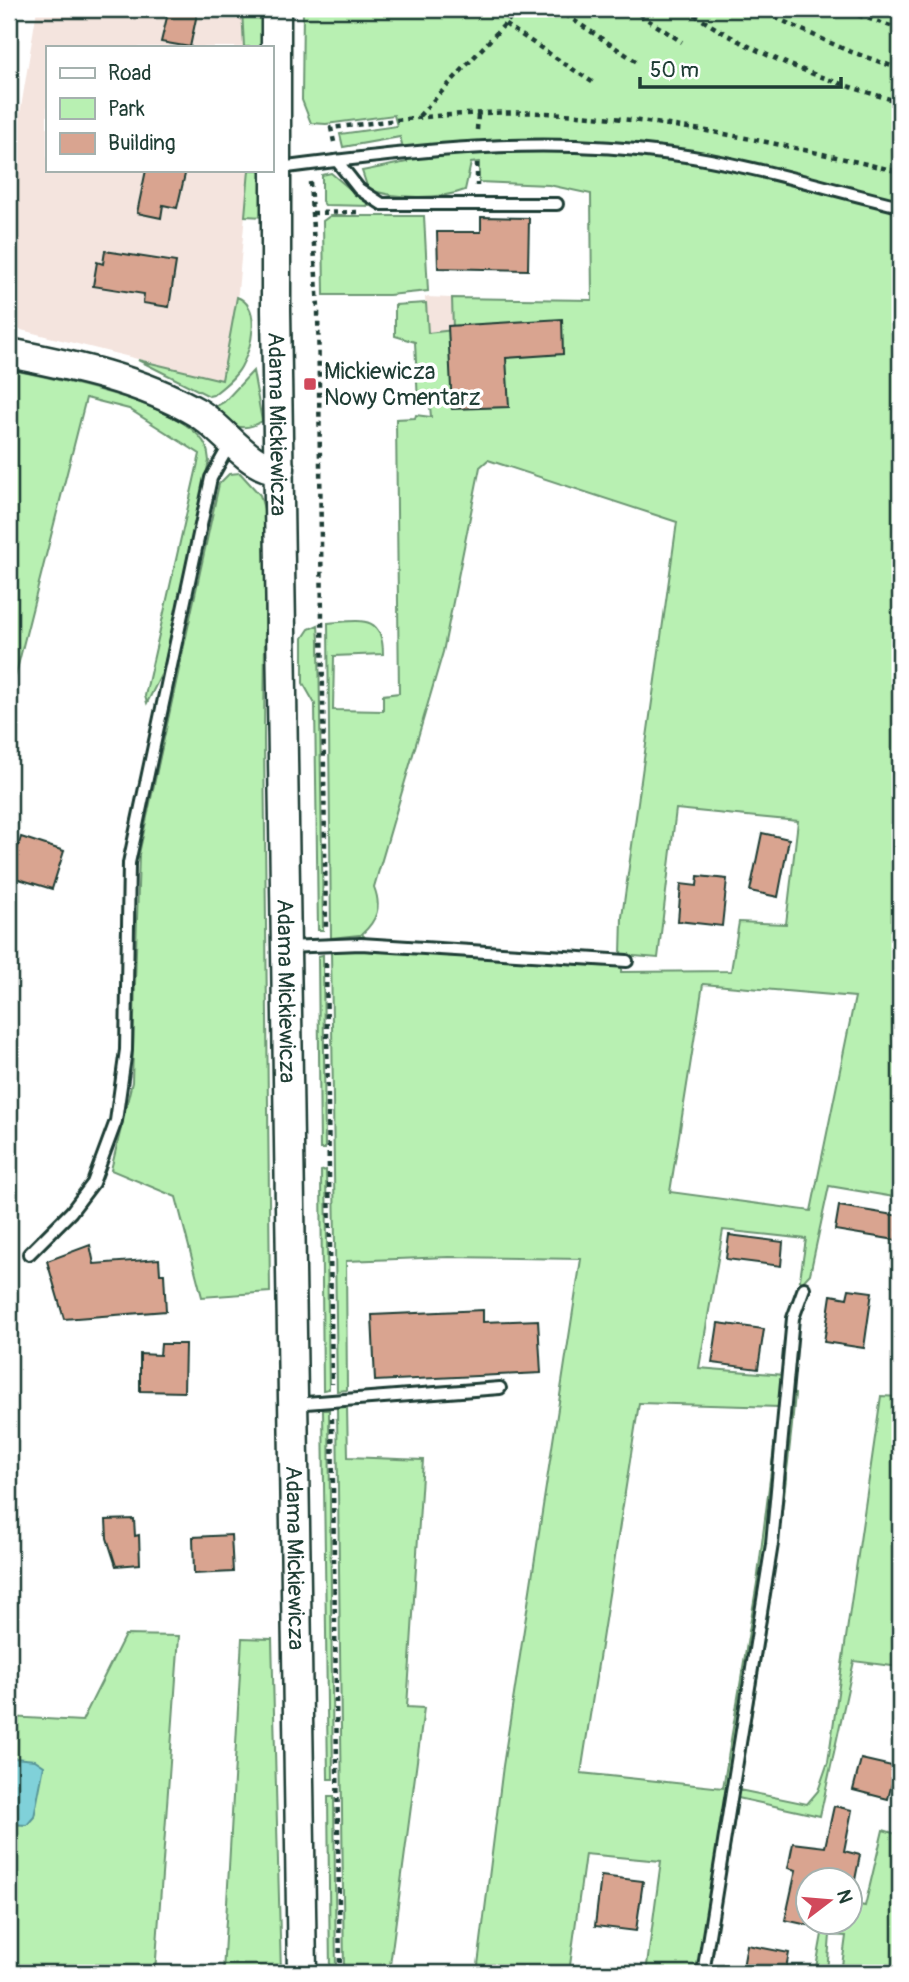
<svg xmlns="http://www.w3.org/2000/svg" width="909" height="1982" viewBox="0 0 909 1982" font-family="Pangolin,sans-serif">
  <rect width="100%" height="100%" fill="#fff"/>
  <filter id="ink" filterUnits="userSpaceOnUse"><feTurbulence type="fractalNoise" baseFrequency=".0143" numOctaves="2"/><feDisplacementMap in="SourceGraphic" scale="14" xChannelSelector="R" yChannelSelector="G"/><feConvolveMatrix kernelMatrix="1 2 1 2 8 2 1 2 1" color-interpolation-filters="sRGB"/></filter>
  <g filter="url(#ink)">
    <path fill="#f4e4de" d="M37,9H242L244,47H47V170H249L237,303L222,380L9,327V182Z
      M425,297L452,298L453,330L427,333Z"/>
    <path fill="#b8f0b2" stroke="#6c9673" stroke-width="2" fill-rule="evenodd" d="M242,9H260L263,47H244Z
      M303,9H900V1198L829,1186L810,1274L799,1286L806,1239L723,1230L699,1368L784,1375L777,1468L767,1538L698,1973H646L661,1861L585,1854L569,1973H477L503,1766L581,1259L449,1257L346,1261L347,1390L337,1391L331,951L357,950L360,935L331,938L328,623C359,621 383,613 383,654L334,656L333,710L383,711V695L399,693L396,419L415,418L416,415L431,417L430,406L418,403L415,342L395,336V305L426,303L428,333L453,330L452,298L592,300L591,194L549,185L479,182V162L471,163L465,190C439,200 394,199 368,189L362,171L407,162L400,137L343,147L340,134L397,126L394,115L326,124L311,123L302,100ZM488,460L677,522L622,917L621,955L367,940L362,934C377,920 382,907 374,887L443,652L480,467ZM676,809L798,821L786,924L739,922L731,971L621,972L622,955L658,958ZM703,984L855,997L811,1211L670,1192ZM639,1403L779,1407L757,1583L723,1788L581,1773Z
      M249,170H264L266,217L245,216Z
      M331,173L370,206L325,205L322,201V175Z
      M330,216H424L428,291L389,295H324L323,221Z
      M237,297C263,307 251,349 241,367C235,378 223,387 213,395L209,396L138,360L222,380Z
      M9,369C57,380 175,401 203,441C208,447 208,454 209,461L163,671L147,703L145,696L200,454L129,409L86,398L9,701Z
      M253,371L262,421C241,435 227,423 209,410L224,402Z
      M240,473L260,495L266,516L264,740L270,1292L202,1297L176,1197L111,1170L132,1082L139,854L219,484L229,474Z
      M318,625L319,641L323,930H318L315,704L303,683V638L309,629Z
      M323,955L325,1149H320L318,956Z
      M326,1170L329,1389L323,1390L321,1171Z
      M792,1393L795,1394C783,1527 761,1658 739,1790L807,1804L818,1791L828,1762L881,1396L900,1397V1667L854,1661L820,1816L738,1798L729,1853L776,1547Z
      M337,1407H347L348,1457L423,1460L407,1707L424,1708L389,1973H344Z
      M323,1410H329L333,1779H328Z
      M125,1635L179,1636L155,1973H9V1717L82,1721Z
      M242,1638L272,1639L281,1973H223Z
      M328,1796H334L336,1973H330Z
      M883,1830L900,1835V1973H841L846,1936L830,1935L827,1973H815L824,1923H850V1903L865,1906Z"/>
    <path fill="#80d1d9" stroke="#599697" stroke-width="2" d="M14,1758L35,1760L44,1766L34,1817L27,1825L9,1824V1763Z"/>
    <path fill="#d9a490" stroke="#1f3d34" stroke-width="2" d="M169,9H198L190,47L161,42Z
      M146,170H186L177,208L163,205L161,218L137,213Z
      M481,217L529,218L528,270L438,268L437,232H481Z
      M105,251L176,262L169,307L143,303L144,294L93,286L97,262L103,264Z
      M562,319L563,354L506,358L509,407L452,409L448,326Z
      M762,833L789,839L778,897L750,891Z
      M21,837L64,851L52,889L9,876Z
      M698,876L727,879L722,926L678,921L681,884L697,886Z
      M839,1206L900,1216L896,1240L835,1230Z
      M729,1235L783,1242L781,1266L726,1259Z
      M90,1245L94,1264L159,1259L160,1274H164L166,1311L64,1319L47,1261Z
      M849,1289L872,1292L864,1348L824,1342L831,1295L847,1298Z
      M483,1310V1322L538,1320L541,1373L375,1381L372,1315Z
      M718,1323L764,1329L758,1369L712,1363Z
      M161,1344H185L184,1392L140,1391V1354L160,1355Z
      M134,1519L135,1536L139,1535L140,1564L116,1566L107,1538L106,1520Z
      M231,1535L233,1572L194,1574L193,1537Z
      M861,1759L896,1767L888,1799L853,1790Z
      M834,1806L852,1810L844,1851L860,1855L855,1880H808V1925L785,1920L796,1870L788,1868L793,1843L825,1847Z
      M601,1876L643,1881L636,1931L595,1926Z
      M747,1945L789,1953L785,1973H742Z"/>
    <g fill="none" stroke-linecap="round" stroke-linejoin="round">
      <g stroke="#1f3d34" stroke-width="16">
        <path id="service" d="M337,161L359,189L382,204H557
          M279,168C415,151 534,135 672,154C749,164 824,188 900,206
          M286,947L361,944L627,961
          M29,1254L71,1212L93,1183L116,1121L126,1050L129,863L211,478L231,442
          M293,1404L500,1388
          M703,1973L772,1544L793,1318L804,1288"/>
      </g>
      <g stroke="#1f3d34" stroke-width="33">
        <g id="tertiary">
          <path id="s1" d="M276,9V310L302,1973"/>
          <path d="M9,353C74,366 139,379 198,413C223,428 251,471 280,469"/>
        </g>
      </g>
      <path stroke="#1f3d34" stroke-width="4.5" stroke-dasharray="5 5" stroke-linecap="butt" d="M557,9L637,62
        M631,9L682,42
        M686,9C752,55 824,80 900,102
        M757,9L846,50L900,69
        M839,9L900,29
        M505,24L595,84
        M419,116L519,9
        M477,130L478,114
        M334,142L331,128C402,119 472,110 544,113C665,118 783,144 900,172
        M477,163V186
        M310,182L318,308L326,929
        M312,213L360,212
        M326,963L332,1384
        M332,1418L340,1973"/>
      <use href="#service" stroke="#fff" stroke-width="10"/>
      <use href="#tertiary" stroke="#fff" stroke-width="28"/>
    </g>
  </g>
  <rect fill="#d1495b" stroke="#fff" stroke-width="2.5" x="303" y="377" width="14" height="14" rx="3.5"/>
  <g text-anchor="middle" stroke-width="7" stroke-linejoin="round" paint-order="stroke">
    <g font-size="23" fill="#1f3d34" stroke="#fff" text-anchor="start">
      <text x="324" y="379">Mickiewicza<tspan x="324" dy="26">Nowy Cmentarz</tspan></text>
    </g>
    <g font-size="23" fill="#1f3d34" stroke="#fff">
      <text dy="8" stroke="none"><textPath href="#s1" startOffset="415">Adama Mickiewicza</textPath></text>
      <text dy="8" stroke="none"><textPath href="#s1" startOffset="982">Adama Mickiewicza</textPath></text>
      <text dy="8" stroke="none"><textPath href="#s1" startOffset="1549">Adama Mickiewicza</textPath></text>
    </g>
  </g>
  <rect width="909" height="1982" fill="none" stroke="#fff" stroke-width="35"/>
  <rect x="18" y="18" width="874" height="1947" fill="none" stroke="#1f3d34" stroke-width="2.5" filter="url(#ink)"/>
  <rect x="46" y="46" width="228" height="126" fill="#ffffff" stroke="#a5b1ae" stroke-width="2"/>
  <rect x="60" y="68" width="35" height="10" fill="#ffffff" stroke="#a5b1ae" stroke-width="2"/>
  <text x="108" y="80" font-size="21" fill="#1f3d34">Road</text>
  <rect x="60" y="98" width="35" height="21" fill="#b8f0b2" stroke="#a5b1ae" stroke-width="2"/>
  <text x="108" y="116" font-size="21" fill="#1f3d34">Park</text>
  <rect x="60" y="133" width="35" height="21" fill="#d9a490" stroke="#a5b1ae" stroke-width="2"/>
  <text x="108" y="150" font-size="21" fill="#1f3d34">Building</text>
  <g transform="translate(829 1901) rotate(74)"><circle r="33" fill="#ffffff" stroke="#a5b1ae" stroke-width="2"/>
  <path d="M0-5L12 26L0 18L-12 26Z" fill="#d1495b"/>
  <text y="-10" font-size="19" font-weight="bold" text-anchor="middle" fill="#1f3d34">N</text>
  </g>
  <path d="M640 77v10h201v-10" fill="none" stroke="#1f3d34" stroke-width="3.5"/>
  <text x="650" y="77" font-size="21" fill="#1f3d34" stroke="#ffffff" stroke-width="5" paint-order="stroke">50 m</text>
</svg>
